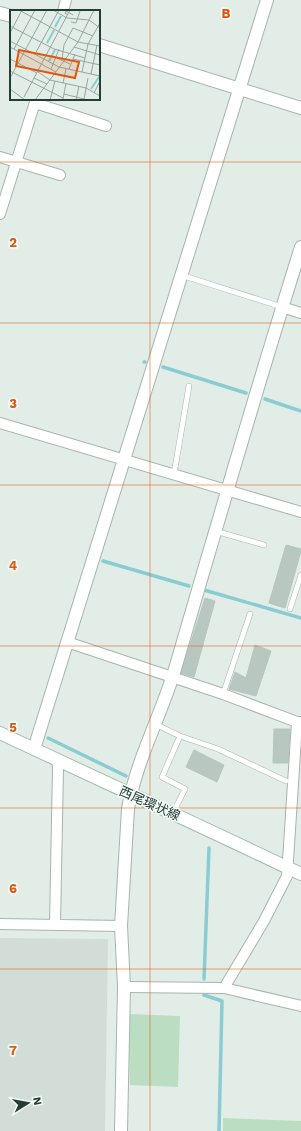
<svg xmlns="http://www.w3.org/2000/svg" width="301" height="1131" viewBox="0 0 301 1131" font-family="'Work Sans','Noto Sans JP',sans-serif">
  <rect width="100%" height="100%" fill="#e3ede7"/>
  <path fill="#d1ddd6" d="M0,938L108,939L105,1131H0Z"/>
  <path fill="#bbdec2" d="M128,1014L180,1016L178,1087L130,1085Z
    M223,1118L301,1121V1131H223Z"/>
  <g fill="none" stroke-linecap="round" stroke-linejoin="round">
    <path stroke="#8accd2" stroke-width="3.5" d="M144,362H145
      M163,367L246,393
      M265,399L301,411
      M103,561L189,586
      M204,590L301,618
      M48,738L126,776
      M204,979L209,848
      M204,995L222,1001L219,1131"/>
  </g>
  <path fill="#b8c8c0" stroke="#b5c6be" d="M286,545L301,549V551L285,608L269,603Z
    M205,598L215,601L194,677L181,673Z
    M255,645L271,651L256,696L229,689L235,672L246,678Z
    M274,729H290L288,763H273Z
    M194,750L224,765L217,782L186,767Z"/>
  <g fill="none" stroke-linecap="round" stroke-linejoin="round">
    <g stroke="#a5b5ae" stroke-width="6">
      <path id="service" d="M181,275L282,307
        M174,474L189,386
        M215,531L264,545
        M290,609L301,575
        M223,694L250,614
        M155,724L180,736L162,777L185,789L173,813
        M180,736L218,749L286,781"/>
    </g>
    <g stroke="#a5b5ae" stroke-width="12">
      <path id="minor" d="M63,11L66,0
        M35,103L106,126
        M0,157L60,175
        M0,214L36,99
        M282,307L301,313
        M0,423L301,512
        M67,642L223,694L297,722H301
        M0,924L121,926
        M55,925L58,768L57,760
        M124,987L224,988L301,1006
        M224,988L264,921L287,876L297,722"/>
    </g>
    <g stroke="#a5b5ae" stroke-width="14">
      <path id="tertiary" d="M0,13L11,16
        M99,45L301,108
        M34,749L267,0
        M121,1131L124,987L121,926L128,809C136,760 161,716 175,669C216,528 257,387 301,247"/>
    </g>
    <g stroke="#a1b9af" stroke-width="14">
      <path id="secondary" d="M0,733C100,780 201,826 301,874"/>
    </g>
    <use href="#service" stroke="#fff" stroke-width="5"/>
    <use href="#minor" stroke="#fff" stroke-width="10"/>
    <use href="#tertiary" stroke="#fff" stroke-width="12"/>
    <use href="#secondary" stroke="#fff" stroke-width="12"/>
  </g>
  <path fill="none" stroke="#de580e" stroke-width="1" stroke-opacity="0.55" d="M150,0V1131M0,162H301M0,323H301M0,485H301M0,646H301M0,808H301M0,969H301"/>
  <g text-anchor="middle" stroke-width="3.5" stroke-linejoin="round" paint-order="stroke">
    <g font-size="13" fill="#223e35" stroke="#f3f9f6">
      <text transform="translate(150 803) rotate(24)" y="5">西尾環状線</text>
    </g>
  </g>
  <g transform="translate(10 10)">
    <rect width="90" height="90" fill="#e3ede7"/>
    <path fill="none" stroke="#8accd2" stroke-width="2" d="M45,17L51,6M37,33L44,20M39,51L45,40M81,79L89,67"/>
    <path fill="none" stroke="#96a7a0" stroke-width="1" d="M9,0L68,32L90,36M43,0L57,8L79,10L90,18M58,5L55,3L56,1L63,5M61,12L66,13L70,1M0,16L44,39L75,48M0,23L12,0M0,31L49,57L90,66M0,37L46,62M64,37L90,45M4,39L25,0M25,44L49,0M47,48L60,54M0,49L27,63M52,49L54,35L63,18L83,26M63,49L90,55M41,59L49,39M59,59L65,44M0,61L53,88M28,62L40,70L76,78L90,86M72,62L78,34L90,13M81,64L87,35M0,68L37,0M24,68L37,74M53,73L56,59M0,79L15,90M84,83L90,71M54,84L78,90M14,87L60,0M53,89L56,73M74,89L78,68M25,90L68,32L84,0M40,90L45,71M66,90L69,76"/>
    <path fill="#de580e" fill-opacity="0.15" stroke="#de580e" stroke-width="2" d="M9,40L69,52L65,68L6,56Z"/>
    <rect width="90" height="90" fill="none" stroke="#223e35" stroke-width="2"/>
  </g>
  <g font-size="13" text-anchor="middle" font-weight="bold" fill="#de580e" stroke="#f3f9f6" stroke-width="3.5" stroke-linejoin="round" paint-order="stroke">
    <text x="226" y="18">B</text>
    <text x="13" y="247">2</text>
    <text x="13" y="408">3</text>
    <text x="13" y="570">4</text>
    <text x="13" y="732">5</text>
    <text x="13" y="893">6</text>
    <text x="13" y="1055">7</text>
  </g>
  <g transform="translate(28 1103) rotate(79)" stroke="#f3f9f6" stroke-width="3" paint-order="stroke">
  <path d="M0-3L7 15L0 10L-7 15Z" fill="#223e35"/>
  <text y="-6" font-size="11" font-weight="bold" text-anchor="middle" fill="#223e35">N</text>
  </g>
</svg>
